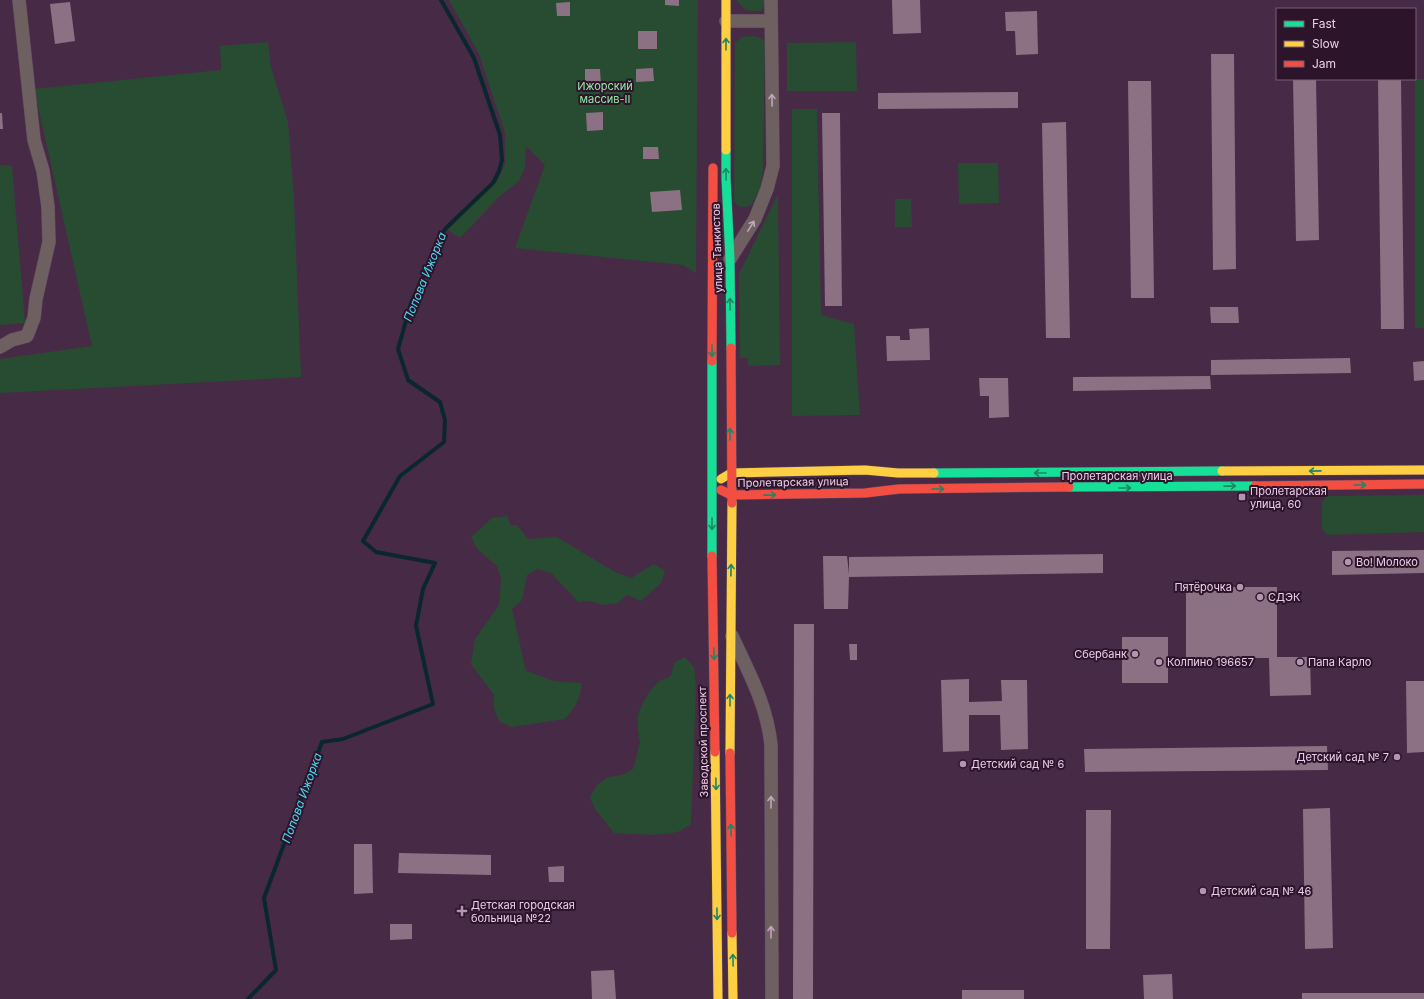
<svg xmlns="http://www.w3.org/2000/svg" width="1424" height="999" viewBox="0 0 1424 999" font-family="Inter,sans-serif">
  <rect width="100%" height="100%" fill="#472a46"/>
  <path fill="#284c31" d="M449,0H698L696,273L683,265L515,248L545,165L526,146L525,167L519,181L500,196L460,238L448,230L472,204L498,180L505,164V133L479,54Z
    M737,0H766V3L761,11C750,12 742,10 737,0Z
    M752,36L758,37L765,41L763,170L760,188L752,205L744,207L738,206L734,201L735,42L743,37Z
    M268,42L271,67L288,122L294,198L301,377L0,393V359L92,346L34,89L221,70L220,46Z
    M856,42L857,91H787V43Z
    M1415,79H1424V328H1415Z
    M792,109H817L821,315L854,324L860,415L792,416Z
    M958,163H998L999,203L959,204Z
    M0,165L12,166L25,323L0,325Z
    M778,194L780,365L748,366V358H740L739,274Z
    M895,199H911L912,227H895Z
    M1424,495V532L1327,535L1322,529V503L1326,496Z
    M507,516L510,525H517L528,539L557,537L615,572L631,578L654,564L665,571L661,583L641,601L627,595L618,603L603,605L590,601L578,602L551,573L538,569L527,575L522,600L512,609L526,671L554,681L582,683C580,699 576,707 565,719L511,727L499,721L494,708V695L471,664L475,639L499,605L501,578L497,566L477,549L471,537L492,518Z
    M685,657L694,667L696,689L691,824C688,826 684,829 680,831C663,837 632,834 614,833L595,809L590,797L597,785L608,777L622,775L633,769L640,743L638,731V715L643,702L650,691L659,681L671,676L674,663Z"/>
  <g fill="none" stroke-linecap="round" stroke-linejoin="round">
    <path stroke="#0b272e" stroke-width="4" d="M248,999L276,970L264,898L322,742L343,739L433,704L416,626L423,589L435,563L376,552L363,541L400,476L444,442L445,420L440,402L408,380L398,349L411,303L445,229L493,183L499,171L502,160L500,135L474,58L441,0"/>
  </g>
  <path fill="#8c7184" d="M665,0H679V6L665,5Z
    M892,0H920L921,33L893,34Z
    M70,2L75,41L55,44L50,4Z
    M570,2V16H557L556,3Z
    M1037,11L1038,54L1016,55L1015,31H1006L1005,12Z
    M638,31H657V49H638Z
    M1211,54H1234L1236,269L1213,270Z
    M653,68L654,81L636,82V69Z
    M585,69H600L601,87H585Z
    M1293,79H1316L1319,240L1296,241Z
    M1378,79H1401L1404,329H1381Z
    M1128,81H1151L1154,298H1131Z
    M1018,92V108L878,109V93Z
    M603,112V130L587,131L586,113Z
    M0,113H2L3,129H0Z
    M822,113H840L842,306H825Z
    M1066,122L1070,338H1046L1042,123Z
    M643,147H658L659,159H643Z
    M680,190L682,210L652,212L650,192Z
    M1210,307H1238L1239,323H1211Z
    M929,328L930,360L887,361L886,336H900V340H910L909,329Z
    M1350,358L1351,373L1211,375V360Z
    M1424,361V380L1414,381L1413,362Z
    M1210,376L1211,389L1073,391V377Z
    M979,378H1008L1009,417L989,418V396H980Z
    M1424,550V573L1332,575V551Z
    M1103,554V573L849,577L848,609H824L823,556H847L849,574V557Z
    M1186,587H1277V657H1310L1311,695L1270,696L1269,658H1186Z
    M794,624H814L813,999H793Z
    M1122,637H1168V683H1122Z
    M849,644H857V660H850Z
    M969,679V702L1002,701L1001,680H1027L1028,749L1001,750L1000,715H969V751L943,752L941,680Z
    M1406,681H1424V752L1407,753Z
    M1327,746L1328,770L1085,772L1084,749Z
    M1330,808L1333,948L1305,949L1303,809Z
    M1086,810H1111L1110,949H1086Z
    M354,844H372L373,893L354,894Z
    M399,853L491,855V875L398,873Z
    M564,866V882H549L548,867Z
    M390,924H412V939L390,940Z
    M614,970L616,999H592L591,971Z
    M1172,974L1173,999H1144L1143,975Z
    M962,990H1024V999H962Z
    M1302,993H1424V999H1302Z"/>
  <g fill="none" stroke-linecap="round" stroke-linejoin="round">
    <g stroke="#5f475e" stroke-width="14">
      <path id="street" d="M726,21H771
        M730,259L755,219L767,189L773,166L771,0
        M0,347L12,340L27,336L34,318L36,299L49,242L48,207L43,171L34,140L19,0
        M732,636C749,673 767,705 771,745L772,999"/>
    </g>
    <g stroke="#5f475e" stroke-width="10">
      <path id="fast" d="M726,150V178L730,259L731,348
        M934,473L1222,471
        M1069,487L1255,486
        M712,556V361"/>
    </g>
    <g stroke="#5f475e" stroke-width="10">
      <path id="slow" d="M726,0V150
        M1222,471L1424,470
        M721,479L731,473L865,470L898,473H934
        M715,752L718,999
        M730,753L732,503
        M732,933L733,999"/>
    </g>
    <g stroke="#5f475e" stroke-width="10">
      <path id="jam" d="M731,348L732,503
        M712,361L713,168
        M1255,486L1424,484
        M721,490L731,495L865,493L899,489L1069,487
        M712,556L715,752
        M730,753L732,933"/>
    </g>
    <use href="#street" stroke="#6e5f61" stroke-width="13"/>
    <use href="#fast" stroke="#16e098" stroke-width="9"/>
    <use href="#slow" stroke="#ffcf43" stroke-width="9"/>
    <use href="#jam" stroke="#f24e42" stroke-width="9"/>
  </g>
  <defs><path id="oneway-shaft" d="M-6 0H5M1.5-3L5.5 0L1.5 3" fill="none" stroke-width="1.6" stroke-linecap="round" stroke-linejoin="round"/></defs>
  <g stroke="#208466">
    <use href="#oneway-shaft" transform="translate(726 44) rotate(-90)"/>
    <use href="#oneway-shaft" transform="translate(726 174) rotate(-91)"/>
    <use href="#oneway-shaft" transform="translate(730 304) rotate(-90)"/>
    <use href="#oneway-shaft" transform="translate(712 351) rotate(90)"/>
    <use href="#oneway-shaft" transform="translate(730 434) rotate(-91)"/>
    <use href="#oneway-shaft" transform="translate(1315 471) rotate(179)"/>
    <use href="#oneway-shaft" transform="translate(1040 473) rotate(180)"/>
    <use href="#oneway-shaft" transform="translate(1360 485)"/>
    <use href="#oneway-shaft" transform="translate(1230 486) rotate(-1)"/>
    <use href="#oneway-shaft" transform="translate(1125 488)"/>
    <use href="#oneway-shaft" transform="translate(938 489)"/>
    <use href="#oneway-shaft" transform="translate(770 495) rotate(-1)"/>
    <use href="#oneway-shaft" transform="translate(712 524) rotate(90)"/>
    <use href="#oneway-shaft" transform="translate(731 570) rotate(-89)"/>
    <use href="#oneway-shaft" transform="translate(714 654) rotate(89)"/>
    <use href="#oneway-shaft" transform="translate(730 700) rotate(-90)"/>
    <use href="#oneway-shaft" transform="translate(716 784) rotate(89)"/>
    <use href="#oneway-shaft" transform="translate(731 830) rotate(-91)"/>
    <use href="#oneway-shaft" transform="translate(717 914) rotate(89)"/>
    <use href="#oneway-shaft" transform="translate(733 960) rotate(-91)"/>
  </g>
  <g stroke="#c1a6ba">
    <use href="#oneway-shaft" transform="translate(772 100) rotate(-91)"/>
    <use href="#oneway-shaft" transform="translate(751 226) rotate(-58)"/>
    <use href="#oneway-shaft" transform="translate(771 802) rotate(-90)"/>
    <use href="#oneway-shaft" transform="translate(771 932) rotate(-90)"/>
  </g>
  <g fill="#b494b1" stroke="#2c142a" stroke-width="1.5">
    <rect x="1238" y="493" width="8" height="8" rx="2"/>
    <circle cx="1348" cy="562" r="4"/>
    <circle cx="1240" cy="587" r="4"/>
    <circle cx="1260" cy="597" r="4"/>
    <circle cx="1135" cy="654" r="4"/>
    <circle cx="1159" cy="662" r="4"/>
    <circle cx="1300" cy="662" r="4"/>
    <circle cx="1397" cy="757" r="4"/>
    <circle cx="963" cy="764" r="4"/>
    <circle cx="1203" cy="891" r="4"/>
    <path d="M460 905h4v4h4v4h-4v4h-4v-4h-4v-4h4z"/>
  </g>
  <g text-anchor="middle" stroke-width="4" stroke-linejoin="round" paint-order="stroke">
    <g font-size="11" fill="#93e9a4" stroke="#2c142a">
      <text x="605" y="90">Ижорский<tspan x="605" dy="13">массив-II</tspan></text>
    </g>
    <g font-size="11" fill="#eecdea" stroke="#2c142a">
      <text transform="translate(717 248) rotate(-92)" y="4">улица Танкистов</text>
      <text x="1117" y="480">Пролетарская улица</text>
      <text transform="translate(793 482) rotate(-1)" y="4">Пролетарская улица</text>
      <text transform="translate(703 742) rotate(-91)" y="4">Заводской проспект</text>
    </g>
    <g font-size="11" fill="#eecdea" stroke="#2c142a" text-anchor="start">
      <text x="1250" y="495">Пролетарская<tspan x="1250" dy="13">улица, 60</tspan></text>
      <text x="1356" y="566">Во! Молоко</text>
      <text x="1232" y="591" text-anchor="end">Пятёрочка</text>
      <text x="1268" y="601">СДЭК</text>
      <text x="1127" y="658" text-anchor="end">Сбербанк</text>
      <text x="1167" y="666">Колпино 196657</text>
      <text x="1308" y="666">Папа Карло</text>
      <text x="1389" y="761" text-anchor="end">Детский сад № 7</text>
      <text x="971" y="768">Детский сад № 6</text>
      <text x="1211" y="895">Детский сад № 46</text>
      <text x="471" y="909">Детская городская<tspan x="471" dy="13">больница №22</tspan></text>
    </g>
    <g font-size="12" font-style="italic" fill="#43dcf3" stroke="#2c142a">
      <text transform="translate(425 277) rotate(-68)" y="4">Попова Ижорка</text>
      <text transform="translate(302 798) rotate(-70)" y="4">Попова Ижорка</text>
    </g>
  </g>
  <rect x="1276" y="8" width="140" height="72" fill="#2c142a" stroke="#7a5e77"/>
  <rect x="1284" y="21" width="20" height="6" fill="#16e098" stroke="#7a5e77"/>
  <text x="1312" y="28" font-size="12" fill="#eecdea">Fast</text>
  <rect x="1284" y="41" width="20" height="6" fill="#ffcf43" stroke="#7a5e77"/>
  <text x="1312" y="48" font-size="12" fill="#eecdea">Slow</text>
  <rect x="1284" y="61" width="20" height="6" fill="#f24e42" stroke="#7a5e77"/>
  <text x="1312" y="68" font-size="12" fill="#eecdea">Jam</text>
</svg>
